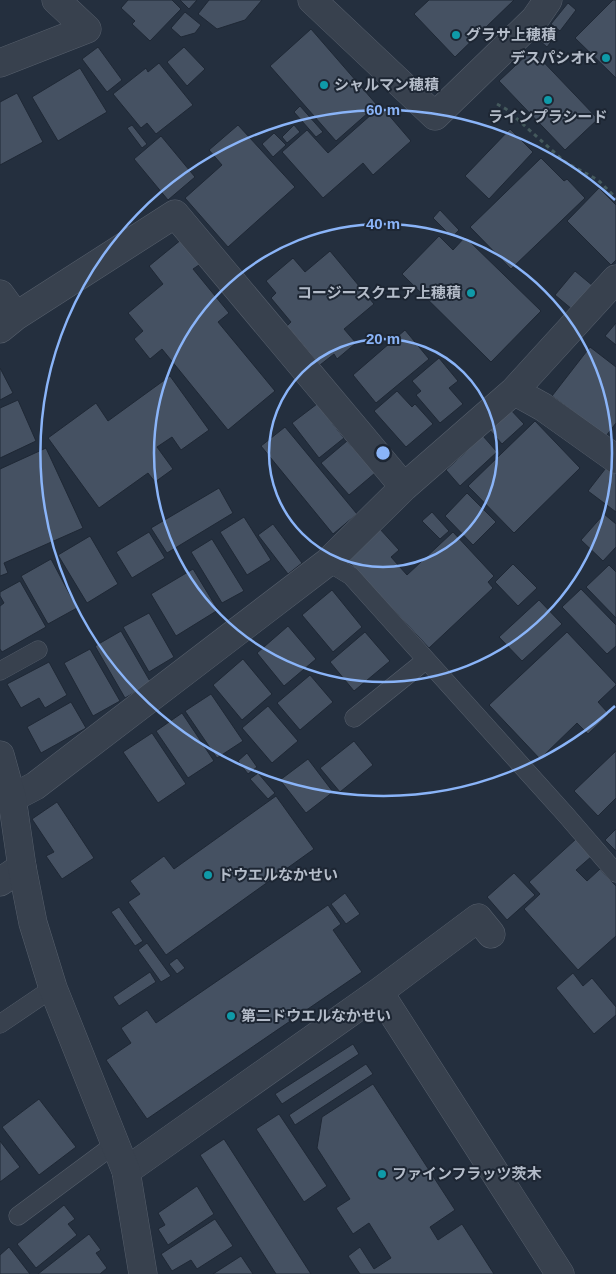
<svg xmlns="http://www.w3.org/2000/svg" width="616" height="1274" viewBox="0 0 616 1274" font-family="Helvetica,'Noto Sans JP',sans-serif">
  <rect width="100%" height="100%" fill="#242f3e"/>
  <path fill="#455162" stroke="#1f2835" d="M128,0H172L181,9L150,41L132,24L135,21L121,8Z
    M180,0H197L189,9Z
    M209,0H262L245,20L217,29L198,14Z
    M429,0H514L455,57L414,14Z
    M613,0H616V78L575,38Z
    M568,3L576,10L560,31L551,24Z
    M185,12L201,25L195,33L181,37L171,28Z
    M549,28L557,34L547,47L539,40Z
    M311,29L377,105L336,141L270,66Z
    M98,47L122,80L107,92L82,59Z
    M184,47L205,69L187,86L167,62Z
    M532,50L598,119L565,150L499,81Z
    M159,63L193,105L156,134L147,123L141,128L113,94L146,68L148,72Z
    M80,68L107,112L58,141L32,97Z
    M17,93L43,142L0,165V102Z
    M300,106L323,132L316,137L294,112Z
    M381,106L411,141L373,175L363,163L323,198L282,152L307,130L328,153Z
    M132,125L147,144L142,148L127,128Z
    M238,125L295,187L228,247L185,198L222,165L209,150Z
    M294,125L300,132L287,143L282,137Z
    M510,129L533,152L489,199L465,176Z
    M274,133L286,145L273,157L262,144Z
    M161,136L195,177L168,200L134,159Z
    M541,158L564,181L567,179L585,198L511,269L470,227Z
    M599,188L616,205V260L611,265L567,221Z
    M440,210L459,230L452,237L433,218Z
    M439,236L453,250L465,237L541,311L491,362L402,274Z
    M182,239L202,263L193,269L229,313L218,322L275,391L228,430L162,349L150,359L134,339L143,331L128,313L163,284L149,266Z
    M330,251L374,304L344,329L356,343L337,359L334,354L320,365L287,326L291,322L271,298L276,293L266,281L293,258L305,272Z
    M575,271L593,286L573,310L555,295Z
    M616,323V345L605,336Z
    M405,330L429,359L376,403L353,375Z
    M590,347L616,367V423L606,436L552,396Z
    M439,358L458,381L449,388L463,404L440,423L416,395L421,391L412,381Z
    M0,368L13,393L0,400Z
    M170,376L209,430L181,450L172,437L157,447L173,469L155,482L148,473L99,508L48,438L96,403L108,421Z
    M397,391L412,407L415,404L433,424L406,447L374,411Z
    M18,400L36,441L0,458V408Z
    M317,404L344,438L319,458L292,423Z
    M509,408L524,424L502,444L487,427Z
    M535,421L580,468L514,533L468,486Z
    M285,427L357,514L333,534L261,446Z
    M483,436L497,452L460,486L446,470Z
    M347,441L375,473L349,495L321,463Z
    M46,448L83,528L4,563L8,573L0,576V469Z
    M609,464L616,469V512L588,491Z
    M219,488L233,513L167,553L151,528Z
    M467,493L496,522L473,545L445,516Z
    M432,512L449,531L440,539L422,521Z
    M604,514L616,524V547L603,561L581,540Z
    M244,517L271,560L247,575L220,532Z
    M273,524L302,563L288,574L258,535Z
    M379,528L399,550L391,557L407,575L453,532L494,576L488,582L493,588L429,648L346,559Z
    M149,532L165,558L132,578L116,552Z
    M90,536L118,584L87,603L58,555Z
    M212,539L244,591L222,603L191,552Z
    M51,559L77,608L48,624L21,576Z
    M513,564L537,588L518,606L495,582Z
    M609,565L616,572V618L586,587Z
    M193,569L218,610L176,636L151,594Z
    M20,581L46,627L2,652L0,649V606L4,603L0,596V592Z
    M581,589L616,625V646L607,654L562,607Z
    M332,590L362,627L333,652L302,615Z
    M539,600L562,624L522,661L499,637Z
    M149,613L174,657L149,672L123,627Z
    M288,626L316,659L284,686L257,653Z
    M121,631L151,683L125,698L95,646Z
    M365,632L390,661L354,691L330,662Z
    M567,632L616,684V685L598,702L609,714L588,734L577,723L540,759L489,705Z
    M90,649L120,701L93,716L64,663Z
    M243,659L272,694L242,720L213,685Z
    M49,662L67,695L45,708L39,698L21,708L7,684Z
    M310,675L333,702L300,730L277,703Z
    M211,694L243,741L217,758L185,711Z
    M71,702L86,728L41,753L27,727Z
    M268,706L298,741L272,763L242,728Z
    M182,713L214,761L188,778L156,731Z
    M152,733L186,784L158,803L123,752Z
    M354,741L373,765L340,792L320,768Z
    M616,751V798L598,816L574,791Z
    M247,753L257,767L248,774L238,761Z
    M308,759L333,792L306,813L280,780Z
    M258,773L275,793L268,799L250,779Z
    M276,796L314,849L166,955L128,902L140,894L130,881L164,856L174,869Z
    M57,802L94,858L62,879L46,856L54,852L32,819Z
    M616,829V851L605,840Z
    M576,839L592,856L576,870L587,881L600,869L616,886V936L578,970L524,909L540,894L529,882Z
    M514,873L535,895L507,920L487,897Z
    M345,893L360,914L346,924L331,904Z
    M328,905L341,924L333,930L362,972L147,1119L106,1060L131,1043L121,1028L147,1010L156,1023Z
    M119,907L143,941L135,946L111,912Z
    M147,943L171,976L161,982L138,950Z
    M177,958L185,968L177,974L169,964Z
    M150,972L156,982L119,1006L113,997Z
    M573,973L583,986L592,978L616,1007V1015L594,1034L556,988Z
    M353,1044L359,1054L282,1104L275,1094Z
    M366,1064L373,1074L295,1125L289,1115Z
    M373,1084L455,1210L430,1227L438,1240L462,1224L494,1274H360L348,1256L360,1247L374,1269L391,1258L369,1223L353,1234L336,1208L350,1199L317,1148L322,1117Z
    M39,1099L76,1147L39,1175L2,1127Z
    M279,1114L327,1186L304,1202L256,1129Z
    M224,1139L311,1274H276L200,1155Z
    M0,1141L20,1167L0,1182Z
    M197,1186L214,1214L168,1245L158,1229L165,1225L158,1213Z
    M64,1205L75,1219L68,1224L77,1235L36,1268L17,1244Z
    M215,1219L233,1246L197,1269L191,1260L172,1271L161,1254Z
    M89,1234L101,1250L96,1253L107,1268L100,1274H38Z
    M9,1247L30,1274H0V1255Z
    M241,1256L253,1274H213Z"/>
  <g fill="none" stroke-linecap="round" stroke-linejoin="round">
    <g stroke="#565f6c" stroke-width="19">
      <path id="service" d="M328,562L351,576L566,815L616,873
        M0,671L38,650
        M354,718L426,660
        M0,1024L53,988
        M18,1216L115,1144"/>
    </g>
    <g stroke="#565f6c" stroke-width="29">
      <path id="minor" d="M312,0L435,116L535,19L548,0
        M0,63L87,29L56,0
        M0,294L16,316
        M0,329L16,316L175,214L404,487
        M514,391L616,279
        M12,798L35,786L328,562L404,487L514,391L543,407L616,459
        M0,882L22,867
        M379,992L478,918L491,934
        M126,1171L379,992L560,1274"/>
    </g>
    <g stroke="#565f6c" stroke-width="29">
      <path id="tertiary" d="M0,755L12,798L22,867L33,923L53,988L126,1171L143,1274"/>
    </g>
    <path stroke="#44595c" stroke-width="3" stroke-dasharray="4 4" stroke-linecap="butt" d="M497,104L506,109L565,162L598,180L616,198"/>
    <use href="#service" stroke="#38414e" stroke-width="18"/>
    <use href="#minor" stroke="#38414e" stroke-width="28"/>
    <use href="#tertiary" stroke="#38414e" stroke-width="28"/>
  </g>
  <g fill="none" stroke="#8ab4f8" stroke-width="2.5">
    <circle cx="383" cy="453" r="114"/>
    <circle cx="383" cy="453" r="229"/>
    <path d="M615 706A343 343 0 1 1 615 200"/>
  </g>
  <g fill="#0f9aa8" stroke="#1d2633" stroke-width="2">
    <circle cx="456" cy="35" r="5"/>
    <circle cx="606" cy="58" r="5"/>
    <circle cx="324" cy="85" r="5"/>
    <circle cx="548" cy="100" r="5"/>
    <circle cx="471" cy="293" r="5"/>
    <circle cx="208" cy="875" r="5"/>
    <circle cx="231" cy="1016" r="5"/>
    <circle cx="382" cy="1174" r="5"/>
  </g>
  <g text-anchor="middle" stroke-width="4" stroke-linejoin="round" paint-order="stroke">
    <g font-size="15" font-weight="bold" fill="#b4bcc9" stroke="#1d2633" text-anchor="start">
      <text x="466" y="40">グラサ上穂積</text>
      <text x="596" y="63" text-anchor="end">デスパシオK</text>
      <text x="334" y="90">シャルマン穂積</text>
      <text x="548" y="122" text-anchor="middle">ラインプラシード</text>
      <text x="461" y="298" text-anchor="end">コージースクエア上穂積</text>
      <text x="218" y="880">ドウエルなかせい</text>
      <text x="241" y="1021">第二ドウエルなかせい</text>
      <text x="392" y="1179">ファインフラッツ茨木</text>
    </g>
  </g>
  <circle cx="383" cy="453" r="8" fill="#8ab4f8" stroke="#1d2633" stroke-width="2.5"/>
  <g font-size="15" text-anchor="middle" font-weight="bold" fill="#8ab4f8" stroke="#1d2633" stroke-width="4" stroke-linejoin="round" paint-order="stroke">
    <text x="383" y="115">60 m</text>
    <text x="383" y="229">40 m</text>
    <text x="383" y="344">20 m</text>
  </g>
</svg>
